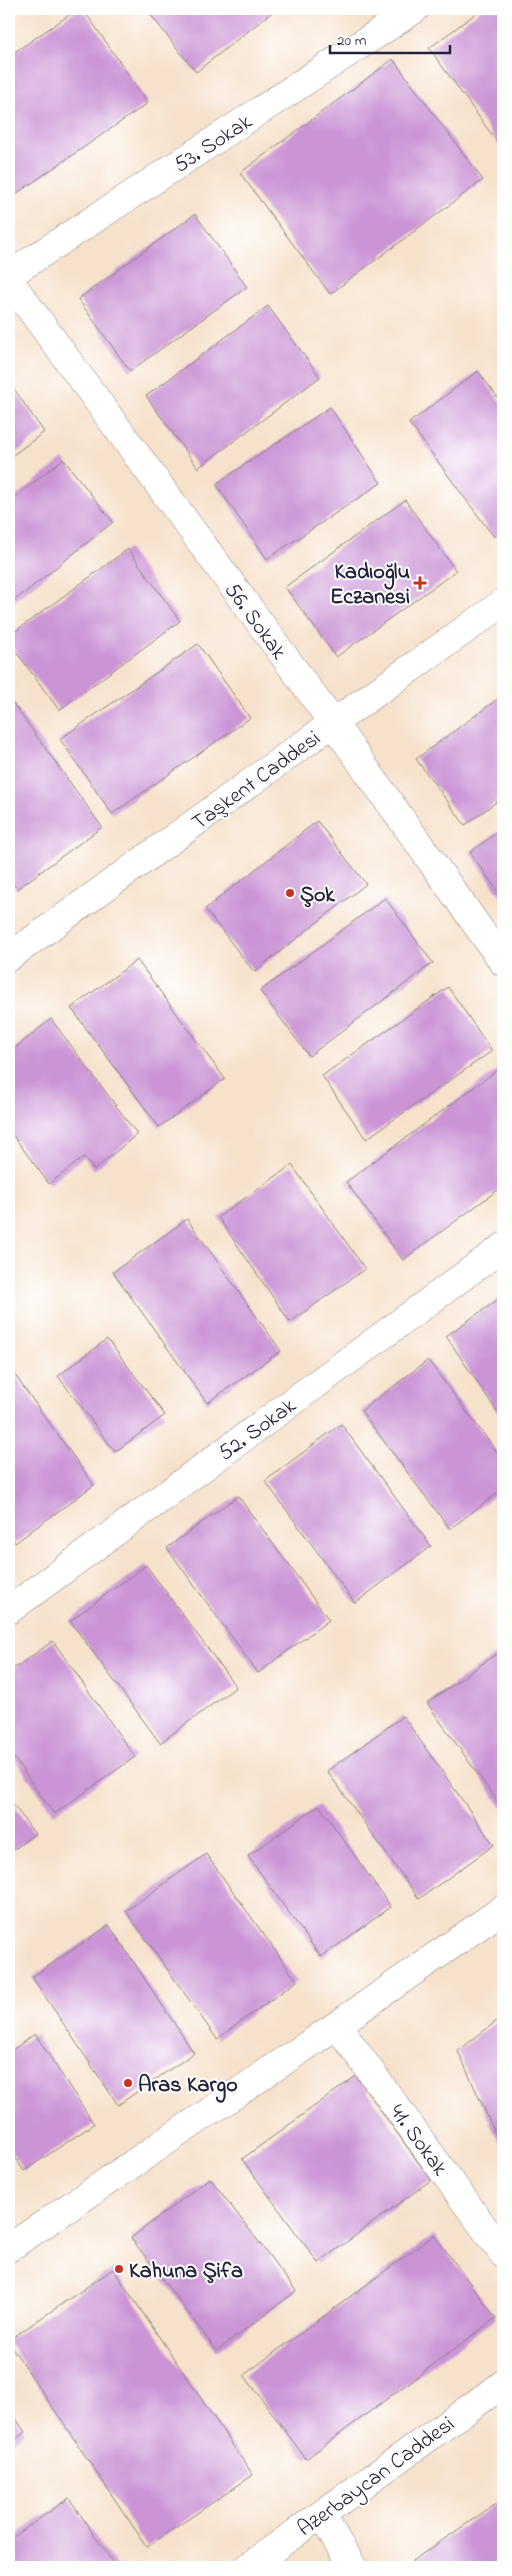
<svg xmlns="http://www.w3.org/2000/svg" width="512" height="2576" viewBox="0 0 512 2576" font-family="'Indie Flower',sans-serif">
  <rect width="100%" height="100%" fill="#fff"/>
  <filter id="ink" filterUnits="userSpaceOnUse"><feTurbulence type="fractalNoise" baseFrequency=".02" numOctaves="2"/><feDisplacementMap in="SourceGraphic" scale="10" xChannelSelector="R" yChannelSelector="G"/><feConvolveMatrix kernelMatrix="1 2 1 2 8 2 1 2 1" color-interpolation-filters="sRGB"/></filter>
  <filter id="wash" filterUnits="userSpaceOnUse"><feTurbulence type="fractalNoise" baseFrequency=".0096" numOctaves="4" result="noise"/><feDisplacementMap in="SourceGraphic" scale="20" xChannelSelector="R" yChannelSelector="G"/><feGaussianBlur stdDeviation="1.12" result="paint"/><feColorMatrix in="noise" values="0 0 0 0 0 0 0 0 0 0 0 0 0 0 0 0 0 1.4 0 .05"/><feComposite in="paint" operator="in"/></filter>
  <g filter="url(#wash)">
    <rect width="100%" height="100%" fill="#f6e1ca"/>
    <g id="blocks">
      <path fill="#cb94d6" d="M78,9H83L148,103L16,194L9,184V56Z
        M146,9H276L196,72Z
        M482,9H503V150L429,48Z
        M393,59L483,180L330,294L240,173Z
        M195,214L247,287L130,371L78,299Z
        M268,306L320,377L198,468L146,396Z
        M478,371L503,405V530L494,537L409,423Z
        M9,382L44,432L9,458Z
        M330,407L381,483L267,559L216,484Z
        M63,459L113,522L9,605V502Z
        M405,500L456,571L336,657L285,587Z
        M128,549L180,621L59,710L9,642V636Z
        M198,644L250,718L112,814L60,739Z
        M503,695V797L465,825L416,759Z
        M12,702L102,827L17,889L9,878V704Z
        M317,821L366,884L254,972L205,909Z
        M503,828V899L470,852Z
        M385,898L433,963L309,1056L260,991Z
        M137,960L225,1079L159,1127L71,1008Z
        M448,987L492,1051L366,1139L322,1076Z
        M51,1019L137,1134L94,1170L84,1157L49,1184L9,1130V1053Z
        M503,1066V1186L403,1260L346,1182Z
        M292,1165L365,1269L290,1322L218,1217Z
        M187,1219L281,1351L207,1403L113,1272Z
        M503,1296V1410L498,1413L446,1336Z
        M107,1339L165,1415L115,1452L58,1376Z
        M428,1360L503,1460V1489L450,1529L361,1411Z
        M9,1367L94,1485L15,1543L9,1534Z
        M341,1424L431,1546L355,1603L265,1481Z
        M238,1496L329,1620L258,1673L167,1548Z
        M146,1565L236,1687L160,1743L70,1621Z
        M53,1641L135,1757L54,1814L9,1751V1672Z
        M503,1649V1809L427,1703Z
        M403,1716L494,1845L419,1899L327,1771Z
        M9,1799L35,1834L9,1853Z
        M319,1805L391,1907L321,1957L248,1856Z
        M206,1854L297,1981L217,2039L126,1911Z
        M109,1925L194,2053L118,2105L32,1977Z
        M503,2016V2151L458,2051Z
        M35,2034L94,2124L24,2171L9,2148V2052Z
        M356,2076L431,2180L318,2263L242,2159Z
        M210,2178L296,2291L217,2351L131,2238Z
        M434,2235L496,2318L306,2459L244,2375Z
        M113,2269L253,2475L147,2547L9,2343V2340Z
        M9,2409L25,2432L9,2444Z
        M69,2498L116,2567H9V2540Z
        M503,2499V2567H416L412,2561Z"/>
    </g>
  </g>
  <g filter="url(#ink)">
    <use href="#blocks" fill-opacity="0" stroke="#8c8282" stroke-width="1"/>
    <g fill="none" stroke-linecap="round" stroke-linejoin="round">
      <g stroke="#8c8282" stroke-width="29">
        <path id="minor" d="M9,275L415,9
          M9,280L333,723L503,962
          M9,1610L503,1247
          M337,2025L503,2254
          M321,2515L353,2567
          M248,2567L503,2384"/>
      </g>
      <g stroke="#8c8282" stroke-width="29">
        <path id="tertiary" d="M9,957L333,723L503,603
          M9,2248L337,2025L503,1909"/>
      </g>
      <use href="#minor" stroke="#fff" stroke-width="28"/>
      <use href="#tertiary" stroke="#fff" stroke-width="28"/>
    </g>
  </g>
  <g fill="#c8321e" stroke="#fff" stroke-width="2">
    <path d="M417.5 575.5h5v5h5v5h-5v5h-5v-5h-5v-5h5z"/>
    <circle cx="290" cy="893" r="5"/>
    <circle cx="128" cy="2083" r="5"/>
    <circle cx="119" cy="2269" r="5"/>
  </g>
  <g text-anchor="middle" stroke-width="4" stroke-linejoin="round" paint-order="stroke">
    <g font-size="22" fill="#22223b" stroke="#fff">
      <text transform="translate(212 142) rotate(-33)" y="8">53. Sokak</text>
      <text transform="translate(257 620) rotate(54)" y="8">56. Sokak</text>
      <text transform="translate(255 779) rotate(-36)" y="8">Taşkent Caddesi</text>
      <text transform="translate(256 1428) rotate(-36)" y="8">52. Sokak</text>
      <text transform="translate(420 2139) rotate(54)" y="8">41. Sokak</text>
      <text transform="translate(375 2475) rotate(-36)" y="8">Azerbaycan Caddesi</text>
    </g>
    <g font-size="22" font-weight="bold" fill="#22223b" stroke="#fff" text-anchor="start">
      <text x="410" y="578" text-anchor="end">Kadıoğlu<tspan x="410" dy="25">Eczanesi</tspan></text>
      <text x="300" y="901">Şok</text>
      <text x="138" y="2091">Aras Kargo</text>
      <text x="129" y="2277">Kahuna Şifa</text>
    </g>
  </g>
  <rect width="512" height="2576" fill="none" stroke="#fff" stroke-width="30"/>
  <path d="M330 45v8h120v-8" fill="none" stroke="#22223b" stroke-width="2.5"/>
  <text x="337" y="45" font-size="15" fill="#22223b" stroke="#ffffff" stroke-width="4" paint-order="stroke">20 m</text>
</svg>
